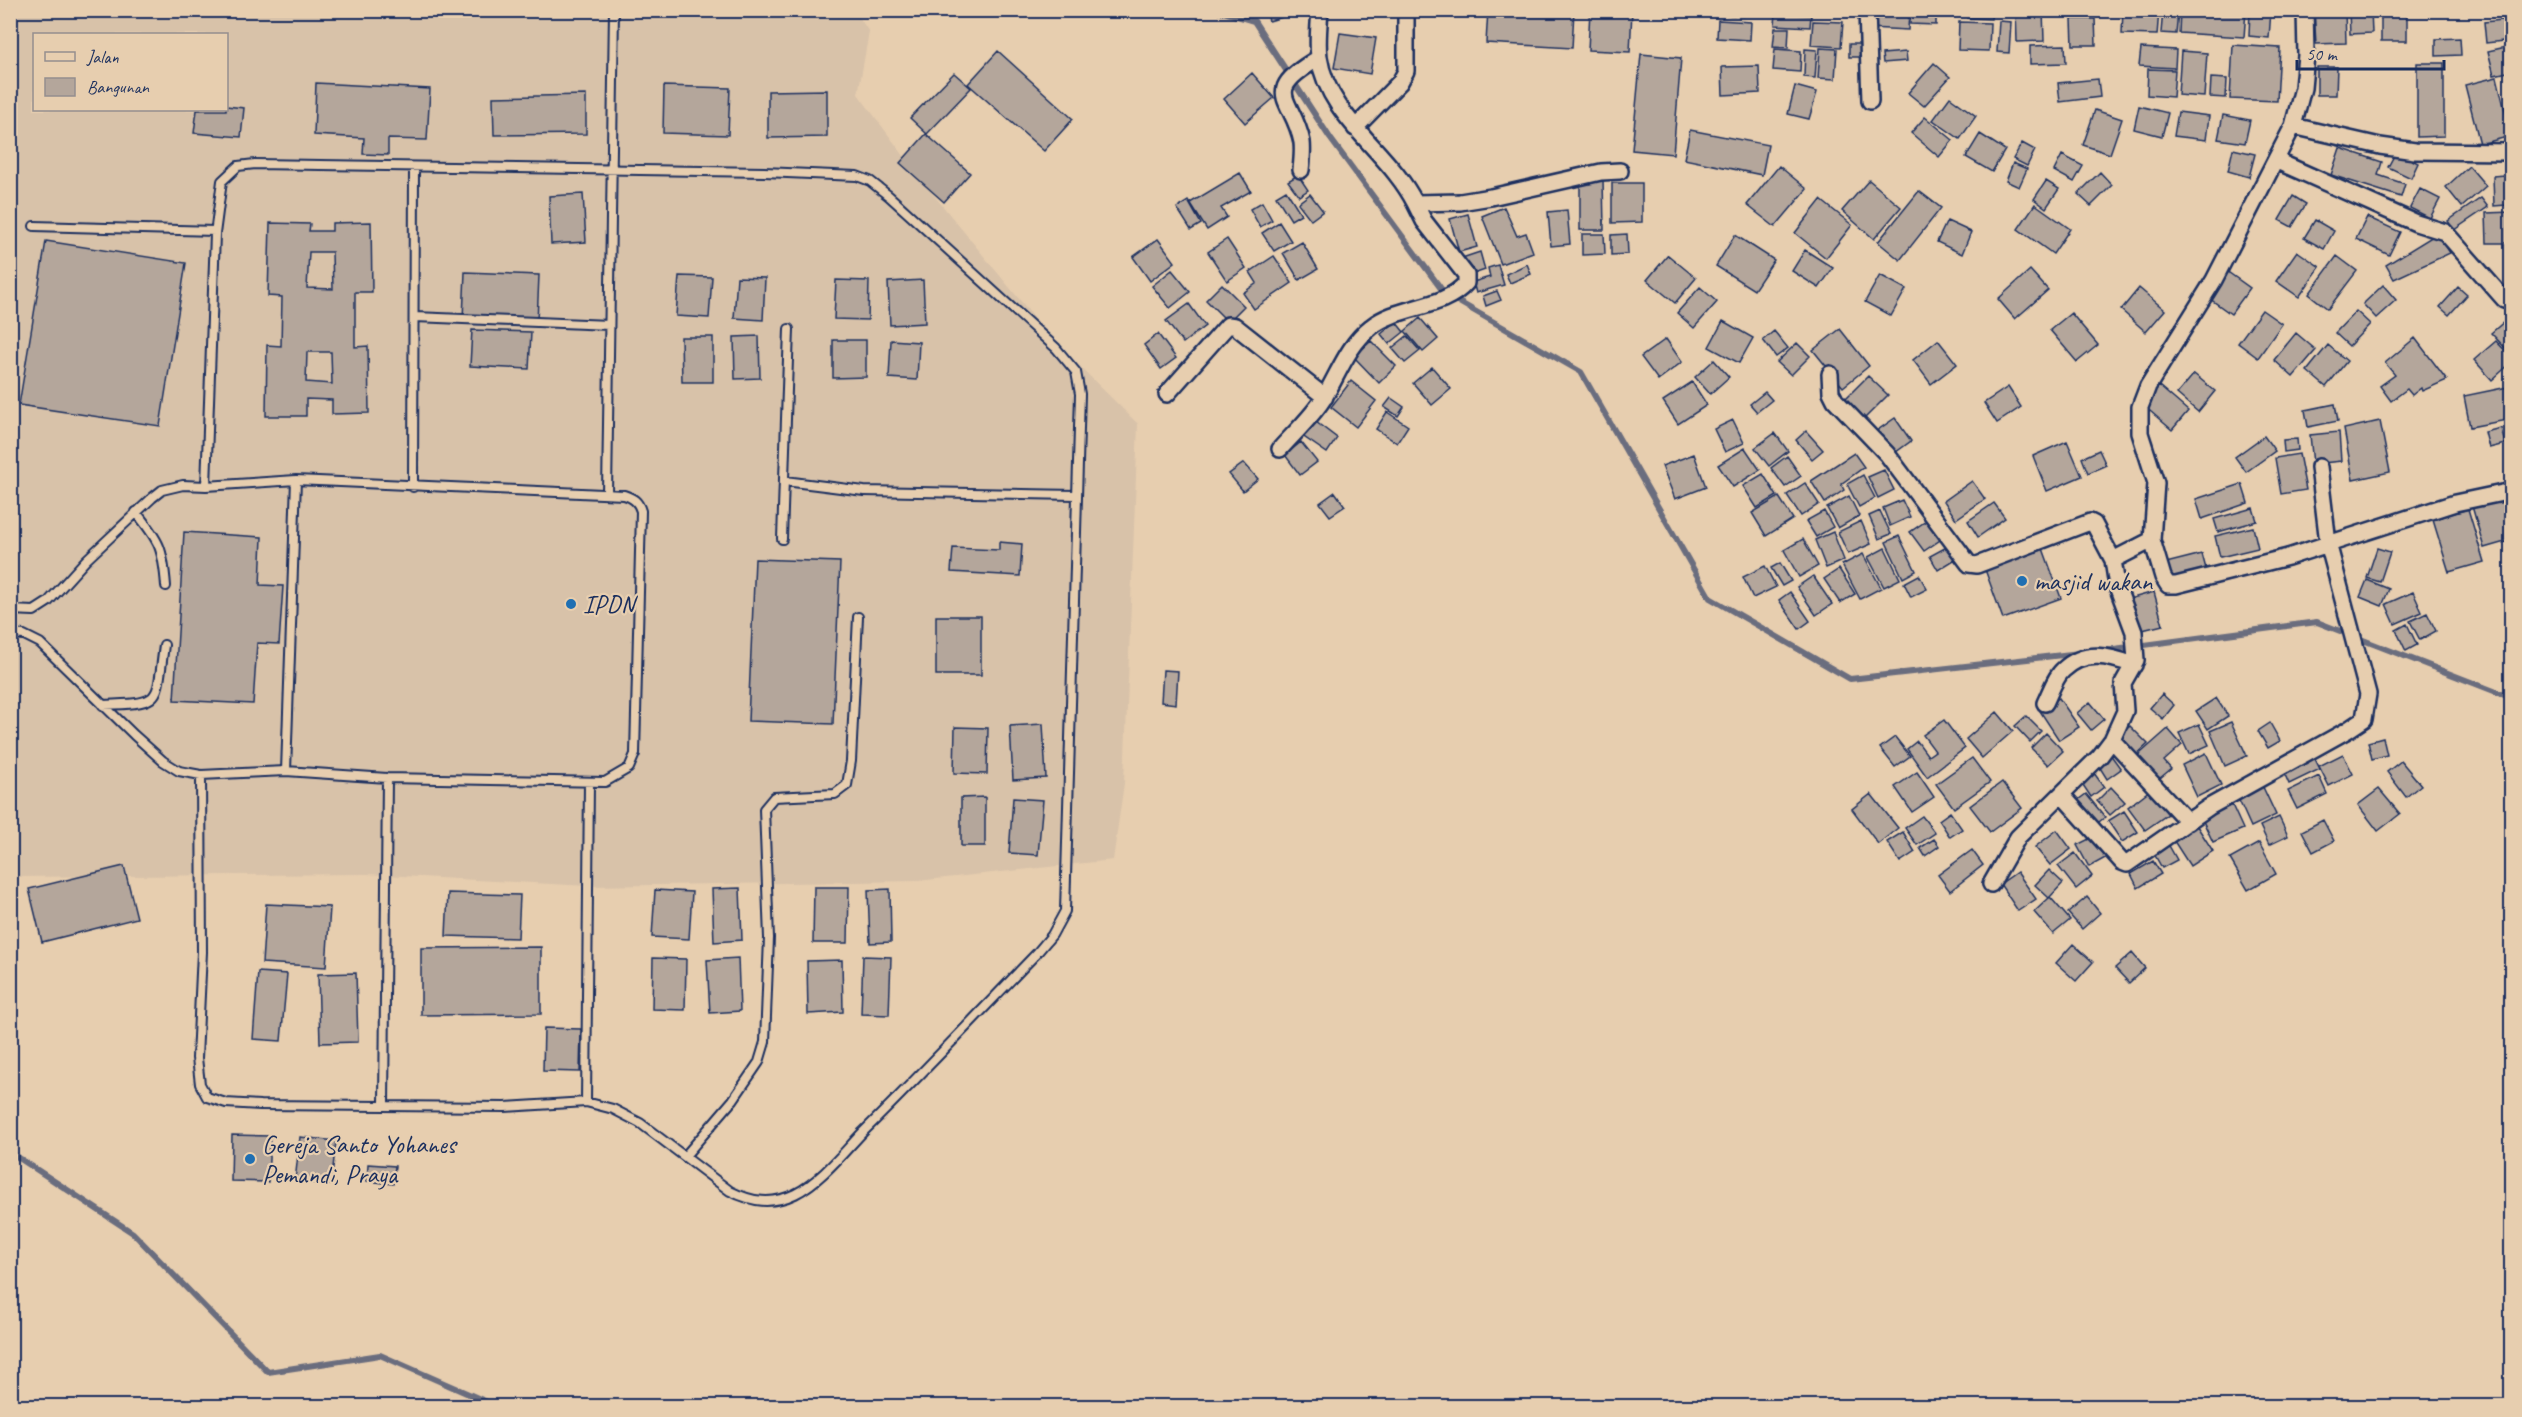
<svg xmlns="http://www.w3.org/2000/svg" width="2522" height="1417" viewBox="0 0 2522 1417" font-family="Caveat,sans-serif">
  <rect width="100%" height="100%" fill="#e7ceaf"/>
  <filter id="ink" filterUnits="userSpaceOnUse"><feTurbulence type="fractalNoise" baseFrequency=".0167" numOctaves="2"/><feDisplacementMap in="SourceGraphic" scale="12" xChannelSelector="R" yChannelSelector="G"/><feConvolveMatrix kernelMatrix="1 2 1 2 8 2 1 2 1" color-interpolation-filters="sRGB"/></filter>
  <g filter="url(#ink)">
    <path fill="#d8c2a9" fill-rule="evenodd" d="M10,11H855L869,32L858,94L927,187L1052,339L1138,424L1124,783L1113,860L917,881L588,886L366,874L11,877ZM34,34H226V110H34Z"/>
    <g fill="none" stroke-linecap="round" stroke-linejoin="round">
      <path stroke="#6b6d7e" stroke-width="6" d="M1217,10L1254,21L1330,138L1445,294L1581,372L1710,598L1850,679L2080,653
        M2099,651L2317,622L2512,698
        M10,1152L133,1233L268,1372L380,1355L496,1406"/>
    </g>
    <path fill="#b4a69b" stroke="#1b2f5e" stroke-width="1.5" fill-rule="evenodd" d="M1266,10H1304V11L1269,21Z
      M1488,10H1574L1572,48L1486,43Z
      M1590,10H1632L1630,52L1588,50Z
      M1692,10H1717L1716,17L1691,16Z
      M1719,10H1744V16L1718,14Z
      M1816,10H1848V14L1816,13Z
      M1870,10H1909L1908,30L1869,28Z
      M1911,10H1936V25L1910,24Z
      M1967,10H1992L1991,19L1967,18Z
      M2016,10H2043L2044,41L2017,42Z
      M2123,10H2159L2157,35L2122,34Z
      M2163,10H2178L2176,34L2161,33Z
      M2180,10H2246L2244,37L2179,33Z
      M2250,10H2271L2269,38L2249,36Z
      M2314,10H2345L2346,43L2316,44Z
      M2349,10H2371L2372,33L2350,34Z
      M2381,10H2407V41H2381Z
      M2487,10H2512V15H2487Z
      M1776,13L1811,15L1810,27L1775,25Z
      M2072,19H2095L2096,45H2073Z
      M2512,19V40L2486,43L2484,22Z
      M1718,20L1751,22L1750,40L1717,38Z
      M1813,21L1843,22L1841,47L1811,45Z
      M1999,21L2011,22L2009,53L1997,52Z
      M1959,22L1990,23L1989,51L1958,50Z
      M1775,28H1789L1788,48L1773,47Z
      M1340,33L1376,38L1370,74L1334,68Z
      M2460,38L2461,55L2436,56V39Z
      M1849,44H1864V57H1849Z
      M2065,45L2066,63L2030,64V46Z
      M2233,45L2280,48L2277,101L2230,99Z
      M2506,47L2512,71L2494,75L2488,51Z
      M1820,48L1837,49L1835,79L1818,78Z
      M2141,48L2176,50L2175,68L2139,66Z
      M1775,49L1801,51L1800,72L1773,70Z
      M1805,49L1817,50L1815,78L1804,77Z
      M998,51L1073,119L1044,151L968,84Z
      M2181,51L2207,53L2204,97L2178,95Z
      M1906,52L1907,61L1883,63L1882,54Z
      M1641,54L1681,58L1673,154L1632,150Z
      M1934,63L1950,77L1924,106L1908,93Z
      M2417,63H2444V136L2417,137Z
      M1759,66L1760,93L1723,95L1722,67Z
      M2317,67H2337L2336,95H2317Z
      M2148,69L2175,70L2173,97L2147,95Z
      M954,73L971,88L927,134L910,118Z
      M1252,73L1274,98L1245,123L1224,99Z
      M2497,77L2511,136L2480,144L2465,85Z
      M2211,78L2227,79L2226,98L2210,97Z
      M2098,79L2100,97L2060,102L2058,83Z
      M316,83L430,89L427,140L388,139V155L363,154L364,138L314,135Z
      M664,86L730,88L728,135L663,133Z
      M1795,86L1817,92L1809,119L1788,114Z
      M827,90V137L768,138V91Z
      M586,95V134L494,135L493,97Z
      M1950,97L1976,116L1960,139L1933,120Z
      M226,106L244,108L241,137L194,133L197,110H226Z
      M2139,106L2168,113L2162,136L2134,129Z
      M2095,110L2122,119L2110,154L2083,145Z
      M2178,112L2209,116L2206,140L2174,136Z
      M2223,115L2250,120L2245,143L2218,139Z
      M1925,117L1953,140L1939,157L1911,133Z
      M1690,130L1768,145L1762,175L1684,159Z
      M926,134L970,173L944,202L900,163Z
      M1980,134L2005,150L1992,172L1966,157Z
      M2022,143L2035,150L2027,166L2013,159Z
      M2340,148L2382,162L2378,175L2405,184L2401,197L2331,175Z
      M2233,149L2255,154L2249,177L2228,171Z
      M2396,152L2418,163L2411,178L2388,167Z
      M2062,155L2083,166L2074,182L2054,171Z
      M2512,156V205H2508L2505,157Z
      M2013,163L2027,169L2019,187L2006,181Z
      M1779,166L1807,189L1775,227L1747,205Z
      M2469,166L2486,186L2462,207L2446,187Z
      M2100,172L2112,185L2091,206L2078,194Z
      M1240,173L1251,191L1221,208L1227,217L1207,230L1190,203Z
      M1298,175L1308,190L1299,196L1288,181Z
      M2505,175L2506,205L2494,206L2493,176Z
      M1603,179L1604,230H1580V180Z
      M1869,180L1901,207L1874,239L1842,211Z
      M2046,181L2059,189L2046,208L2034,199Z
      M1612,183H1642V222L1612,223Z
      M2420,189L2440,199L2430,218L2410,208Z
      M1286,190L1301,214L1291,220L1276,196Z
      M1919,191L1941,208L1900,260L1878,242Z
      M583,194L586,242L551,244L549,196Z
      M1310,194L1323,211L1311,220L1298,203Z
      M2293,196L2306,204L2292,227L2279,220Z
      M2481,198L2488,207L2454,230L2448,221Z
      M1821,200L1852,225L1826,258L1795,233Z
      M1188,201L1201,224L1191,230L1177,208Z
      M1262,202L1272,220L1260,227L1250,209Z
      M2035,204L2070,229L2053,254L2018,229Z
      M1504,207L1517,236L1526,233L1533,252L1501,264L1482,216Z
      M1567,210L1570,244L1551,246L1548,212Z
      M2512,212V243H2487L2486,213Z
      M1468,214L1477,247L1459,252L1450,219Z
      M2367,217L2400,232L2389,255L2356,239Z
      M2315,220L2334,231L2324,249L2304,238Z
      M1947,221L1971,232L1962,254L1937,242Z
      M371,222L372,292H355V347L368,346L369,413L332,414V400L306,399V416H266L267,345L281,346L282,297L268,296L270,223L310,224L309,231H332V223ZM309,252H332L333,289L307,288ZM307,352H331L332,384L306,382Z
      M1279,222L1291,241L1274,251L1262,233Z
      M2438,233L2450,253L2394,279L2386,265Z
      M1582,234H1604L1605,254L1582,255Z
      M1627,234L1628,254L1611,255V235Z
      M1735,235L1774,260L1754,290L1716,266Z
      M1158,239L1175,262L1150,281L1133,257Z
      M1227,239L1246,268L1227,281L1208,252Z
      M46,241L186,263L160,426L19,405Z
      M1302,242L1318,269L1299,280L1283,253Z
      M1805,250L1833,268L1819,288L1792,271Z
      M2297,251L2320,267L2299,297L2276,281Z
      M1480,252L1485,270L1468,276L1462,258Z
      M1668,255L1696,278L1675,303L1647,280Z
      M1274,256L1292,283L1254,309L1243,293L1257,283L1250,272Z
      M2337,256L2357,271L2328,309L2309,294Z
      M1527,264L1531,274L1510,283L1506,274Z
      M1498,265L1504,285L1476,293L1473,282L1490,277L1488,268Z
      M1172,270L1190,292L1170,308L1152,286Z
      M2030,270L2048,290L2015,319L1998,299Z
      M2225,270L2250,288L2231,314L2206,296Z
      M465,272L539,275L537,322L463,319Z
      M1880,275L1906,289L1891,316L1865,302Z
      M679,276L712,277L709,318L676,316Z
      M737,277L765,278L763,320L734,318Z
      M836,280L869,281L868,320L834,319Z
      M923,280L925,323L890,325L888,282Z
      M1222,284L1244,306L1228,322L1206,300Z
      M2383,285L2396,300L2376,318L2363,304Z
      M1700,287L1717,302L1694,328L1677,313Z
      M2458,287L2467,295L2449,315L2440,307Z
      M2139,288L2165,310L2146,332L2121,310Z
      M1497,291L1501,300L1486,306L1483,296Z
      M1189,304L1205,326L1183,343L1166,321Z
      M2262,310L2282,324L2258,358L2238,343Z
      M2356,311L2370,324L2349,346L2335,333Z
      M2071,313L2098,345L2077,362L2050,330Z
      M2512,315V355L2491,333Z
      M1420,318L1438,339L1423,352L1405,331Z
      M1723,321L1753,338L1739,363L1709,347Z
      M1396,322L1404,332L1389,344L1381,334Z
      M1840,329L1869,366L1843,387L1813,350Z
      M472,330L531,332L529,369L470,366Z
      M1774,331L1788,348L1776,357L1763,340Z
      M2296,333L2316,350L2293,377L2274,360Z
      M1158,334L1176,358L1161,369L1144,345Z
      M759,336L760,378L735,379L734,337Z
      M1407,336L1420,351L1405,363L1392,348Z
      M681,337H713V382H682Z
      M2415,338L2447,380L2422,391L2421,388L2412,395L2407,389L2391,401L2380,386L2395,375L2385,363Z
      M1666,339L1682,362L1658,380L1641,357Z
      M833,340H866V377L833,378Z
      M891,340L919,342L917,380L889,378Z
      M1938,340L1957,364L1931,384L1913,360Z
      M1371,341L1396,366L1379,383L1354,357Z
      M2496,341L2512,358V362L2492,380L2474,360Z
      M1797,343L1810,356L1791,375L1777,362Z
      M2328,345L2347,361L2326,387L2307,371Z
      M1714,360L1729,377L1710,394L1695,377Z
      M1432,367L1451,389L1432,405L1413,383Z
      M2194,374L2215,391L2198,412L2177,394Z
      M1868,376L1888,395L1864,419L1844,400Z
      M1351,381L1376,401L1356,427L1331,407Z
      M1692,382L1707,405L1678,424L1663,401Z
      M2159,386L2188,411L2172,430L2143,405Z
      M2008,387L2021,407L1997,423L1984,403Z
      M2508,387L2512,419L2470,427L2464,396Z
      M1765,392L1772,400L1757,412L1750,404Z
      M1391,398L1404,407L1398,416L1384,407Z
      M2335,404L2338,421L2308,427L2305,410Z
      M1387,412L1408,426L1397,443L1376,429Z
      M1895,418L1911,441L1892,455L1875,432Z
      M1312,419L1337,438L1327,453L1301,435Z
      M1733,420L1744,443L1725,452L1714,429Z
      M2380,421L2390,472L2353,480L2344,429Z
      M2501,428L2505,444L2489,448L2485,432Z
      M1806,431L1823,450L1812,459L1796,440Z
      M2339,432L2341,461L2313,464L2310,435Z
      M1775,433L1788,451L1769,466L1755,448Z
      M2264,436L2275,451L2246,472L2235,457Z
      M2297,439L2298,450L2284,452L2283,440Z
      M2067,441L2082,476L2047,491L2033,456Z
      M1301,442L1317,462L1300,475L1285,455Z
      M1745,448L1760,470L1733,487L1718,465Z
      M2099,450L2106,465L2088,473L2082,458Z
      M1854,453L1864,467L1841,484L1844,490L1825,503L1811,481Z
      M1694,454L1706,487L1675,499L1662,466Z
      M2299,454L2306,490L2281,494L2275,458Z
      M1787,456L1801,476L1785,487L1771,468Z
      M1244,463L1258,479L1243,491L1229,474Z
      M1884,470L1894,490L1878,498L1868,477Z
      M1763,474L1777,496L1757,508L1743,486Z
      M1863,475L1875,498L1859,507L1847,484Z
      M1972,481L1985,499L1956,519L1944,501Z
      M1805,483L1819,504L1801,516L1787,495Z
      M2242,484L2248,503L2202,519L2196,499Z
      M1335,492L1345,506L1330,516L1320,503Z
      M1849,496L1859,516L1838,528L1827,508Z
      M2505,496L2512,518V540L2484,548L2472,506Z
      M1779,497L1793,519L1766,536L1752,513Z
      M1902,500L1910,517L1890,526L1883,508Z
      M1994,503L2005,518L1978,537L1968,521Z
      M2253,508L2257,521L2218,532L2214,519Z
      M2468,509L2484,562L2449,572L2433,520Z
      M1824,511L1833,527L1816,537L1806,521Z
      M1880,511L1891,534L1879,539L1869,516Z
      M1929,519L1943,538L1924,551L1910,532Z
      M1861,521L1871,544L1848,554L1838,532Z
      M2253,527L2258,548L2220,557L2215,536Z
      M184,532L262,537L260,585L283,586L279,644L257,643L253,704L174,700Z
      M1833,532L1844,560L1826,568L1815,540Z
      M1899,536L1916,571L1903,578L1886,542Z
      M1803,539L1818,566L1799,577L1784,550Z
      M999,542L1022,544L1020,576L951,572L953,548L999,550Z
      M2041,543L2061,598L2003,619L1983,564Z
      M1952,544L1959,557L1938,570L1930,556Z
      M1885,548L1900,579L1884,587L1868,557Z
      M2377,548L2390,552L2380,582L2367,578Z
      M1863,554L1881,588L1860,599L1842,565Z
      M2202,554L2206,569L2165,579L2162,564Z
      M755,559L840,562L833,724L748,721Z
      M1780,563L1791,581L1782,586L1771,568Z
      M1765,566L1776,587L1753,598L1743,577Z
      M1839,569L1855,594L1840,603L1824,579Z
      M1919,575L1927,589L1911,597L1904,583Z
      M1813,576L1832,604L1816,615L1797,587Z
      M2367,580L2389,589L2382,606L2360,597Z
      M1790,592L1810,621L1799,629L1779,600Z
      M2154,592L2163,625L2138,631L2129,599Z
      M2413,592L2422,612L2395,624L2386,604Z
      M2427,613L2436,631L2420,640L2410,621Z
      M936,616H981V675H936Z
      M2407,624L2417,645L2406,651L2396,630Z
      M1163,670L1178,671L1176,704L1161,702Z
      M2162,694L2174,705L2163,719L2150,708Z
      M2059,698L2079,727L2059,740L2040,711Z
      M2216,698L2228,716L2208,729L2196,711Z
      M2090,702L2104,719L2091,730L2077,713Z
      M1997,712L2013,731L1982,758L1966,739Z
      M2026,716L2041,731L2030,742L2015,726Z
      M1944,720L1965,748L1927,777L1907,749L1917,741L1928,756L1935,751L1923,735Z
      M2231,722L2247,756L2225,766L2210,731Z
      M2270,723L2280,741L2268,748L2258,731Z
      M1043,724L1046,778L1013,780L1010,726Z
      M2199,724L2209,745L2189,754L2179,733Z
      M2130,726L2148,744L2133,758L2115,740Z
      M955,727L988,728L987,774L954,773Z
      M2168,729L2182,745L2164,761L2171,769L2154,783L2134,759Z
      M2046,733L2063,751L2048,765L2031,748Z
      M1895,737L1910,756L1895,767L1880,748Z
      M2383,738L2387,755L2372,759L2368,742Z
      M2206,753L2221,785L2197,797L2182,765Z
      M2312,753L2320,769L2289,784L2282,768Z
      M2110,754L2121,769L2107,779L2097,763Z
      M2343,754L2353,774L2329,786L2319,766Z
      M1972,758L1990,782L1954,808L1936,784Z
      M2401,761L2421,785L2406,797L2387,772Z
      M1917,772L1934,797L1912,812L1895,787Z
      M2094,773L2104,787L2091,797L2081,782Z
      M2319,776L2327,794L2297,809L2288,791Z
      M2002,782L2022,808L1990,832L1970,806Z
      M2262,785L2276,815L2251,827L2237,796Z
      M2111,787L2125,802L2110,815L2097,801Z
      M2379,789L2400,814L2378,831L2358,805Z
      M2150,790L2168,814L2145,830L2128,807Z
      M1871,794L1898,828L1878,844L1852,809Z
      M2086,794L2105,817L2093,827L2074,803Z
      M985,797V846H961V798Z
      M1013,798L1043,800L1038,855L1009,853Z
      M2232,805L2243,829L2213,842L2202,819Z
      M2124,811L2138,832L2122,842L2108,821Z
      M1950,812L1962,829L1950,837L1939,820Z
      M1922,816L1935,833L1917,845L1905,828Z
      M2279,817L2288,836L2269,845L2260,826Z
      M2323,820L2334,841L2313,852L2302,831Z
      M2195,823L2213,851L2190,866L2172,838Z
      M2057,830L2071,849L2050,865L2035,847Z
      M1903,832L1915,852L1900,862L1887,842Z
      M2097,835L2109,856L2089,867L2077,845Z
      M1934,839L1939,846L1925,856L1920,848Z
      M2167,842L2177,860L2162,868L2152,850Z
      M2259,843L2276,874L2248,890L2230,859Z
      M1972,850L1983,865L1950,891L1938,875Z
      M2075,853L2092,876L2076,889L2058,866Z
      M2153,861L2161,874L2138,888L2131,874Z
      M124,866L137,918L42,942L29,889Z
      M2049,870L2063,883L2049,898L2035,885Z
      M2017,872L2036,899L2018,911L2000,884Z
      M814,887H849L848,943H813Z
      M740,888L742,940L714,942L712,889Z
      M890,889L891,942L870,943L868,890Z
      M655,890L692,892L689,939L652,937Z
      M448,893L520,895L518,938L446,936Z
      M2050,897L2070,920L2053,934L2034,912Z
      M2087,897L2100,913L2082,929L2068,913Z
      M266,904L330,907L326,967L262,963Z
      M2073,944L2093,962L2076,981L2056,963Z
      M541,947V1014L421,1015V948Z
      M2132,953L2145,968L2129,983L2115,968Z
      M863,956L891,957L889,1015L861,1014Z
      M653,958L686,959L685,1010L652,1009Z
      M738,958L740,1011L710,1013L707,960Z
      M842,960L843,1012L808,1014L807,961Z
      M258,972L287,974L281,1041L253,1039Z
      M356,973L358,1042L320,1043L318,974Z
      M544,1028L581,1029L580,1072L543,1071Z
      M232,1135L270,1136L268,1182L231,1181Z
      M300,1137L336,1141L331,1185L295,1181Z
      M368,1164L395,1166L393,1184L367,1181Z"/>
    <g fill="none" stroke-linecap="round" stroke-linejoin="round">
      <g stroke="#1b2f5e" stroke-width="12">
        <path id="lane" d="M34,226L215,231
          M415,317L609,325
          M785,481L864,491L1076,495
          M413,487L414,167
          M607,494L614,10
          M136,512C160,542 163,548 166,586
          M782,539L789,329
          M10,610L34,611L48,602L86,560L152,498L162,490L183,485L206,486L296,480L624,495C633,498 638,501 641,511L635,754L629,768L605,782L387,778L286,771L201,775L179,771L163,761L134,735L40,643L24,635L10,634
          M103,705C164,703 156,703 164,645
          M286,771L296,480
          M201,775L202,952L197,1058L200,1084L207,1097L226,1103L260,1105L505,1107L586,1102L613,1109L640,1123L730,1191C752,1202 772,1205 795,1194C821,1181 843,1153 863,1132C922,1074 978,1014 1036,954L1052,935L1065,911L1080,394L1076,372L1056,348L889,196L870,181L857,176L764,172L255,164L238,166L222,181L215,234L206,486
          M586,1102L589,783
          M384,1105L387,778
          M685,1156L733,1100L759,1062L765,1042L769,938L764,809L774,797L835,794L847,785L851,761L858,617"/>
      </g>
      <g stroke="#1b2f5e" stroke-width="20">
        <path id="street" d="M1320,10C1319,25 1317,42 1319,57C1328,118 1389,151 1415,203L1460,202L1491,197L1601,172L1620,171
          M1867,10L1870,101
          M2293,126L2380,146L2415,151L2512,152
          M1355,128L1400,82L1406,71V10
          M2277,161L2416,223L2445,232L2504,299L2512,301
          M1301,170C1302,161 1303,151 1302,142C1293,97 1259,93 1319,58
          M1830,374L1831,392L1835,400L1887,454L1969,564L1977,565L2090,522L2094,524L2113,560
          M1167,394L1228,325L1235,326L1325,397
          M1280,449C1295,432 1314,415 1325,396C1339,372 1349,344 1371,327C1398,305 1443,310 1466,283V275L1424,221L1415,203
          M2152,540L2163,577L2168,585H2176L2288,557L2455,503L2512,491
          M2045,703C2050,693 2055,677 2063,670C2085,649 2109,656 2134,665
          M2112,740L2188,822
          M2062,795L2122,862L2127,864L2209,807L2346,731L2364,719L2368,694L2328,543L2319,467
          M1991,884L2018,837L2100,756L2112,740L2125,711L2123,683L2136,660L2135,647L2134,632L2117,586L2113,560L2152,540L2156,483L2140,433V407L2148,386L2214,280L2293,126L2303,88L2306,55L2305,10"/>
      </g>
      <use href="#lane" stroke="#e7ceaf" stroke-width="8"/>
      <use href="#street" stroke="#e7ceaf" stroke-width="15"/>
    </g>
  </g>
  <g fill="#1f6fb2" stroke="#e7ceaf" stroke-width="2">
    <circle cx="2022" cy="581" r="6"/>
    <circle cx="571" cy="604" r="6"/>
    <circle cx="250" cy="1159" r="6"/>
  </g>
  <g text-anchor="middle" stroke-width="4.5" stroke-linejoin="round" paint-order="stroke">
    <g font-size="26" fill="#1b2f5e" stroke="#e7ceaf" text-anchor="start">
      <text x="2034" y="590">masjid wakan</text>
      <text x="583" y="613">IPDN</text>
      <text x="262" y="1153">Gereja Santo Yohanes<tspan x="262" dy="30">Pemandi, Praya</tspan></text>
    </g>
  </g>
  <rect width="2522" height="1417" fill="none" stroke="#e7ceaf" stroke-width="36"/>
  <rect x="18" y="18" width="2486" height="1381" fill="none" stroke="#1b2f5e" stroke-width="2" filter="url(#ink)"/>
  <rect x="33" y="33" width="195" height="78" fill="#e7ceaf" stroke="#958e8f" stroke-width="1.5"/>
  <rect x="45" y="52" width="30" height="9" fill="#e7ceaf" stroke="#958e8f" stroke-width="1.5"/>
  <text x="87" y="63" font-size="18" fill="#1b2f5e">Jalan</text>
  <rect x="45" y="78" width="30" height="18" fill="#b4a69b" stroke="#958e8f" stroke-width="1.5"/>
  <text x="87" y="93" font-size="18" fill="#1b2f5e">Bangunan</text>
  <path d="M2297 60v9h147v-9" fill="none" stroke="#1b2f5e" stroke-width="3"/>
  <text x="2306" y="60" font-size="18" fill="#1b2f5e" stroke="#e7ceaf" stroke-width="4.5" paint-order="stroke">50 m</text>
</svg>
